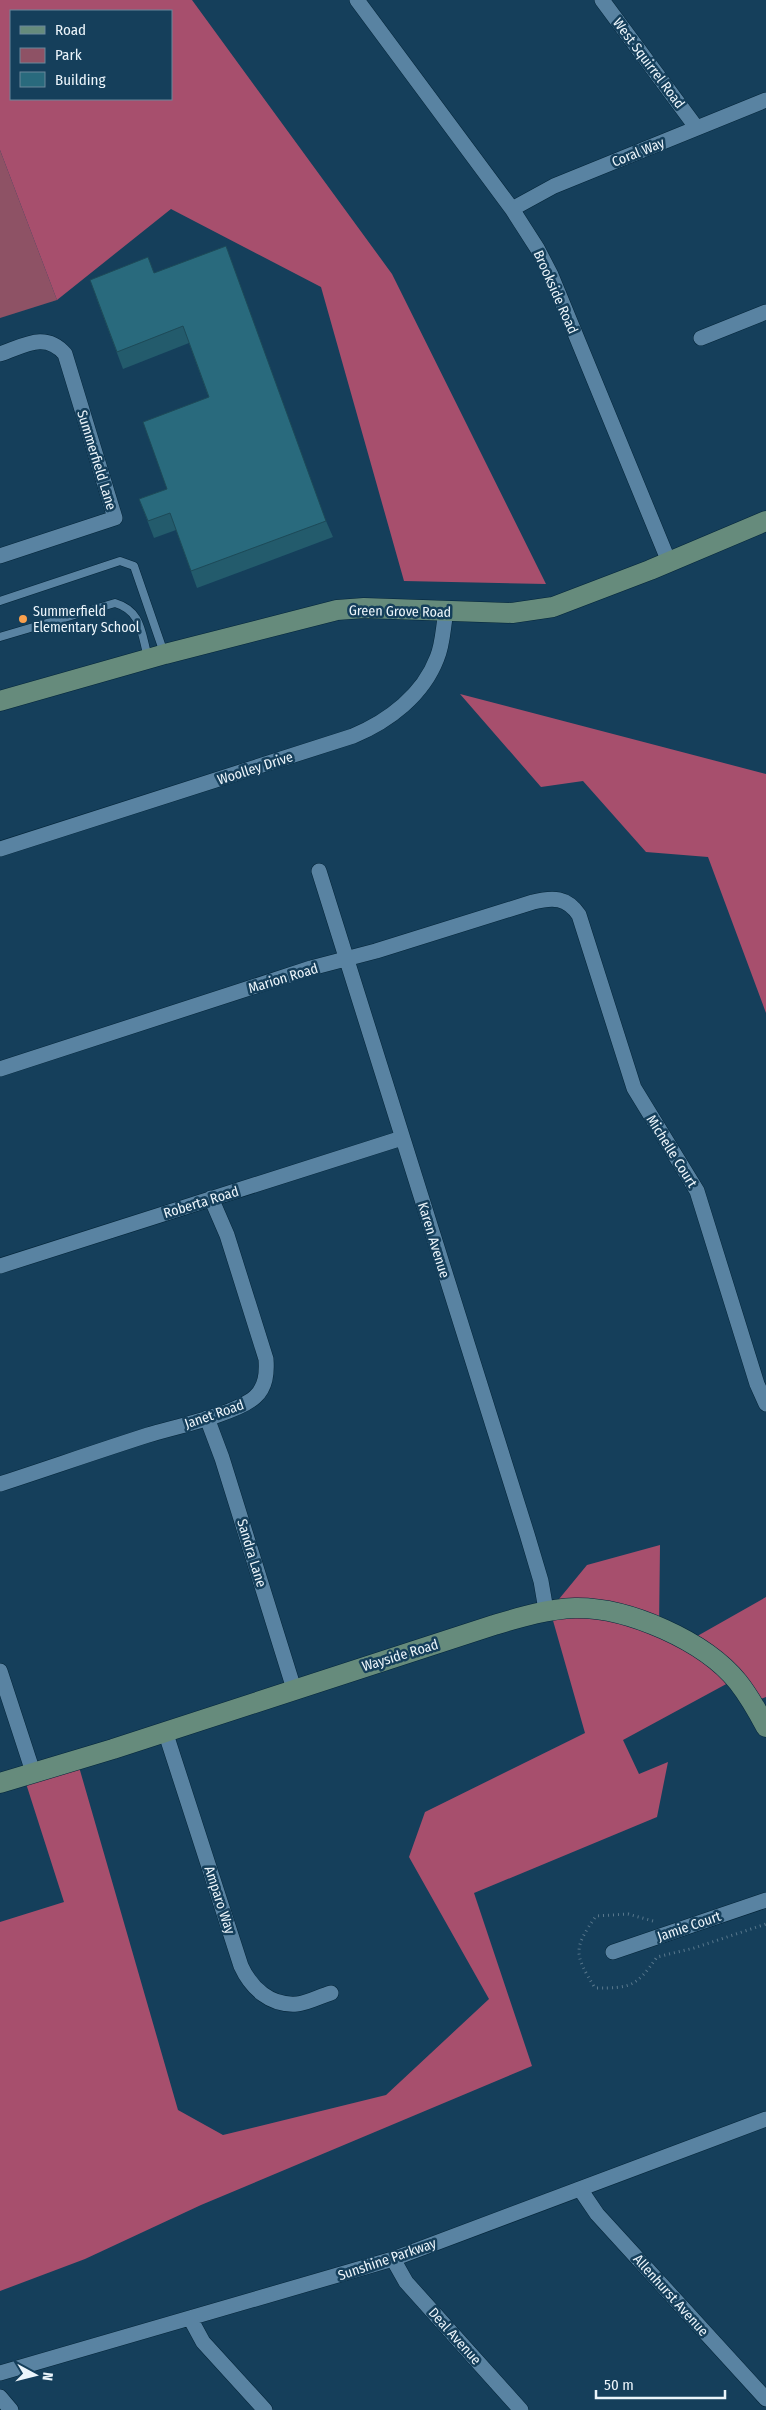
<svg xmlns="http://www.w3.org/2000/svg" width="766" height="2410" viewBox="0 0 766 2410" font-family="'Fira Sans Condensed',sans-serif">
  <rect width="100%" height="100%" fill="#153f5b"/>
  <path fill="#8e5265" d="M0,150L57,300L0,318Z"/>
  <path fill="#a74f6d" fill-rule="evenodd" d="M0,0H192L392,274L546,584L404,581L321,287L171,209L57,300L0,150ZM171,11V99H11V11Z
    M460,694L766,774V1013L708,857L646,852L583,781L541,787Z
    M660,1545L659,1629L685,1643L766,1597V1697L749,1703L730,1682L623,1740L639,1774L668,1762L657,1817L474,1893L532,2066L201,2205L85,2259L0,2291V1922L64,1902L22,1771L75,1753L178,2110L223,2135L386,2095L489,1999L409,1857L425,1812L585,1733L550,1610L587,1565Z"/>
  <g fill="none" stroke-linecap="round" stroke-linejoin="round">
    <g stroke="#042539" stroke-width="9">
      <path id="lane" d="M0,601L120,561L134,566L164,653
        M0,637L115,603C142,611 141,633 148,657"/>
    </g>
    <g stroke="#042539" stroke-width="16">
      <path id="street" d="M357,0L512,209L537,248L551,275L669,562
        M602,0L696,127
        M512,209L554,186L766,100
        M701,338L766,312
        M0,354C24,346 45,331 65,354L115,518L0,556
        M0,849L353,736C389,721 423,695 437,658C443,644 443,627 446,612
        M319,871L527,1534L541,1581L546,1610
        M0,1069L311,968L376,951L533,902C553,897 567,897 579,915L634,1088L697,1191L757,1384L766,1404
        M0,1266L402,1138
        M207,1418L222,1458L294,1689
        M0,1484C49,1468 98,1451 148,1435C174,1427 236,1414 255,1397C266,1387 267,1373 266,1359L227,1235L211,1198
        M0,1671L33,1772
        M165,1731L241,1966C251,1988 270,2006 297,2004C308,2003 320,1996 331,1993
        M613,1952L766,1900
        M580,2189L597,2214L766,2399
        M393,2259L406,2282L521,2410
        M190,2318L203,2342L265,2410
        M0,2373L393,2259L766,2119
        M0,2397L11,2410"/>
    </g>
    <g stroke="#042539" stroke-width="21">
      <path id="secondary" d="M0,701L165,654L337,610L364,608L512,613L553,607L650,570L766,521
        M0,1783L113,1749L494,1625C521,1617 547,1609 575,1608C628,1607 705,1641 738,1682C749,1696 758,1712 766,1727"/>
    </g>
    <path stroke="#59788d" stroke-width="3" stroke-dasharray="1 4" stroke-linecap="butt" d="M653,1921L628,1914L596,1916C573,1949 574,1954 595,1988C631,1988 636,1987 657,1957L694,1948L766,1924"/>
    <use href="#lane" stroke="#5983a2" stroke-width="8"/>
    <use href="#street" stroke="#5983a2" stroke-width="15"/>
    <use href="#secondary" stroke="#668b7c" stroke-width="20"/>
  </g>
  <path fill="#235b6c" d="M154,273L326,521L333,537L197,588L176,530L154,538L139,499L167,489L209,398L189,343L123,369L96,297Z"/>
  <path fill="#296a7d" stroke="#1d4a58" d="M226,246L326,521L191,571L170,513L148,521L139,499L167,489L143,422L209,397L183,326L117,352L90,280L148,257L154,273Z"/>
  <circle fill="#f9a04d" stroke="#153f5b" stroke-width="2" cx="23" cy="619" r="5"/>
  <g text-anchor="middle" stroke-width="5" stroke-linejoin="round" paint-order="stroke">
    <g font-size="14" fill="#ecf5fb" stroke="#153f5b">
      <text transform="translate(649 63) rotate(53)" y="5">West Squirrel Road</text>
      <text transform="translate(638 152) rotate(-22)" y="5">Coral Way</text>
      <text transform="translate(556 292) rotate(66)" y="5">Brookside Road</text>
      <text transform="translate(97 460) rotate(73)" y="5">Summerfield Lane</text>
      <text transform="translate(400 611) rotate(1)" y="5">Green Grove Road</text>
      <text transform="translate(255 768) rotate(-18)" y="5">Woolley Drive</text>
      <text transform="translate(283 978) rotate(-17)" y="5">Marion Road</text>
      <text transform="translate(672 1151) rotate(58)" y="5">Michelle Court</text>
      <text transform="translate(201 1202) rotate(-17)" y="5">Roberta Road</text>
      <text transform="translate(434 1240) rotate(73)" y="5">Karen Avenue</text>
      <text transform="translate(214 1414) rotate(-19)" y="5">Janet Road</text>
      <text transform="translate(252 1553) rotate(73)" y="5">Sandra Lane</text>
      <text transform="translate(400 1655) rotate(-17)" y="5">Wayside Road</text>
      <text transform="translate(220 1900) rotate(72)" y="5">Amparo Way</text>
      <text transform="translate(689 1926) rotate(-19)" y="5">Jamie Court</text>
      <text transform="translate(387 2259) rotate(-19)" y="5">Sunshine Parkway</text>
      <text transform="translate(671 2295) rotate(48)" y="5">Allenhurst Avenue</text>
      <text transform="translate(455 2336) rotate(48)" y="5">Deal Avenue</text>
    </g>
    <g font-size="14" fill="#ecf5fb" stroke="#153f5b" text-anchor="start">
      <text x="33" y="616">Summerfield<tspan x="33" dy="16">Elementary School</tspan></text>
    </g>
  </g>
  <rect x="10" y="10" width="162" height="90" fill="#153f5b" stroke="#6b889b"/>
  <rect x="20" y="26" width="25" height="8" fill="#668b7c" stroke="#6b889b"/>
  <text x="55" y="35" font-size="15" fill="#ecf5fb">Road</text>
  <rect x="20" y="48" width="25" height="15" fill="#8e5265" stroke="#6b889b"/>
  <text x="55" y="60" font-size="15" fill="#ecf5fb">Park</text>
  <rect x="20" y="72" width="25" height="15" fill="#296a7d" stroke="#6b889b"/>
  <text x="55" y="85" font-size="15" fill="#ecf5fb">Building</text>
  <g transform="translate(35 2375) rotate(97)" stroke="#153f5b" stroke-width="4" paint-order="stroke">
  <path d="M0-4L9 19L0 12L-9 19Z" fill="#ecf5fb"/>
  <text y="-8" font-size="14" font-weight="bold" text-anchor="middle" fill="#ecf5fb">N</text>
  </g>
  <path d="M596 2390v8h129v-8" fill="none" stroke="#ecf5fb" stroke-width="2.5"/>
  <text x="604" y="2390" font-size="15" fill="#ecf5fb" stroke="#153f5b" stroke-width="4" paint-order="stroke">50 m</text>
</svg>
